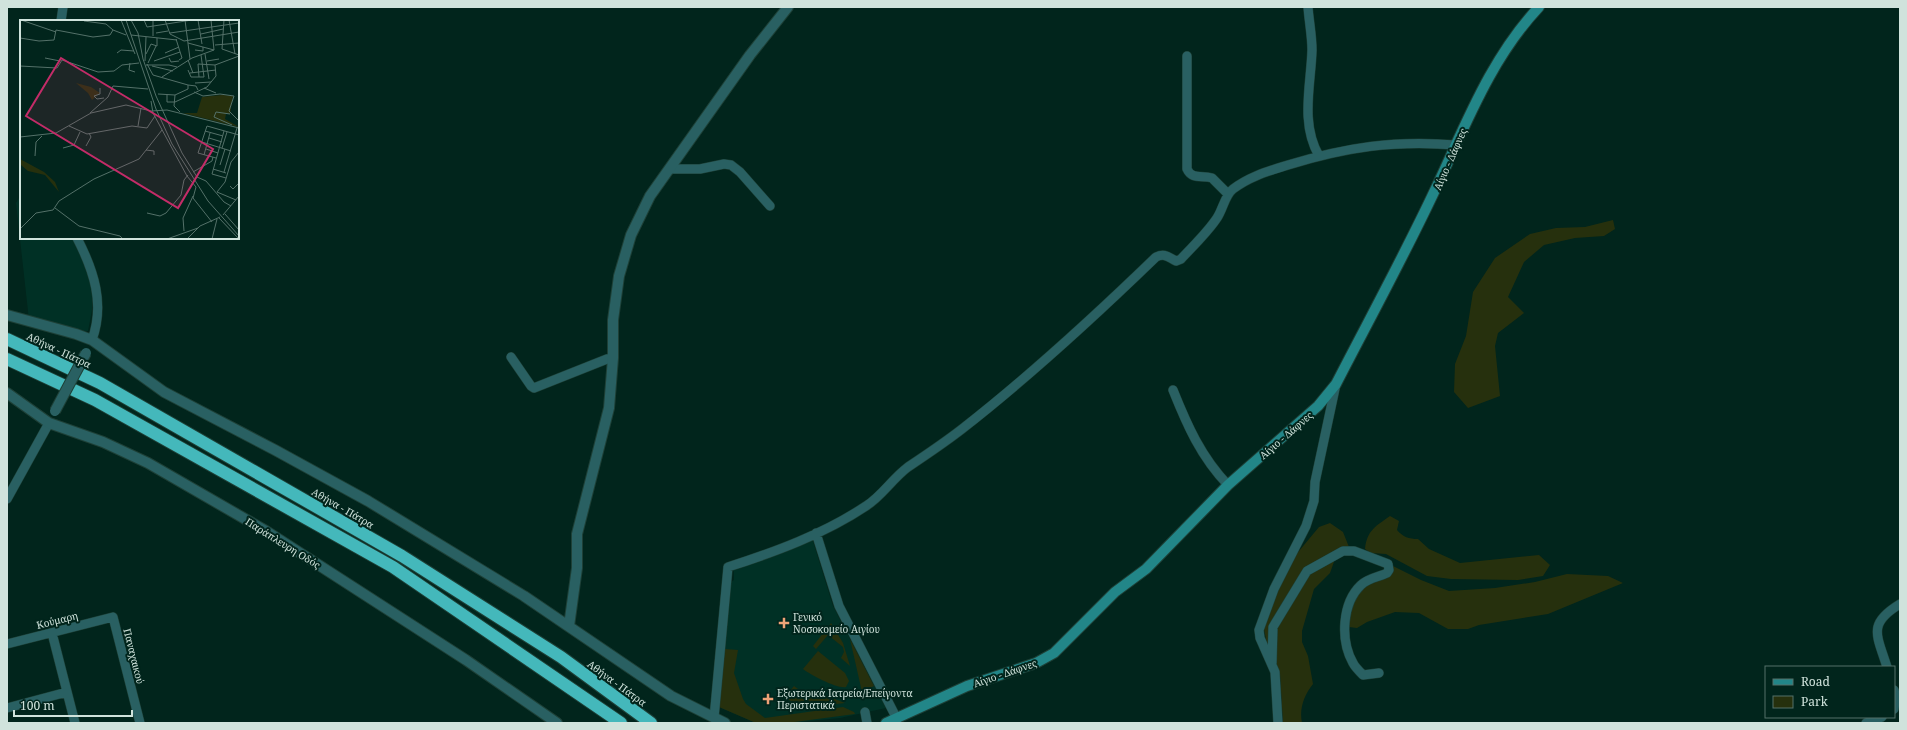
<svg xmlns="http://www.w3.org/2000/svg" width="1907" height="730" viewBox="0 0 1907 730" font-family="'Noto Serif',serif">
  <rect width="100%" height="100%" fill="#01251c"/>
  <path fill="#003025" d="M21,196V238H73L84,258L93,293L92,310L88,331H78L29,320L16,203L19,198Z
    M812,538L833,606L886,708L840,718L787,723H756L719,707L731,582L734,580V572L732,569L769,558Z"/>
  <path fill="#26300d" d="M1613,220L1615,229L1604,236L1575,238L1544,245L1524,262L1508,297L1524,313L1498,333L1495,346L1500,396L1468,408L1454,392L1455,364L1466,336L1473,292L1495,258L1530,234L1556,228L1585,227Z
    M1390,516L1399,521L1397,530C1403,537 1409,539 1418,539L1429,549L1460,563L1539,555L1550,565L1543,576L1518,580L1451,579L1427,576L1386,554L1371,553L1365,549C1367,530 1376,526 1390,516Z
    M1330,523L1343,532L1349,547L1335,559L1330,573L1314,589L1302,631V642L1308,656L1313,684C1304,695 1299,709 1302,723H1283L1280,675L1268,649L1264,629L1270,608L1294,557L1319,527Z
    M1393,566L1421,580L1449,591L1495,588L1535,582L1567,574L1608,576L1623,583L1548,614L1479,625L1468,629H1448L1419,613L1395,612L1367,622L1357,628L1349,627C1351,607 1356,585 1379,580C1383,579 1388,579 1390,575C1392,572 1391,569 1393,566Z
    M831,623L843,643L850,666L841,658L844,652L843,647L828,635L816,649L813,646Z
    M850,639L874,686L862,692Z
    M725,649L738,650L734,673L743,699L746,704L765,718L843,707L854,712L855,714L787,723H756L719,707Z
    M818,651L845,673L849,681L846,687C837,689 811,675 803,669Z
    M794,686L802,692L814,691L845,703L800,708L785,697Z"/>
  <g fill="none" stroke-linecap="round" stroke-linejoin="round">
    <g stroke="#1e4037" stroke-width="10">
      <path id="minor" d="M1308,7C1309,21 1312,36 1312,50C1311,85 1300,123 1319,156
        M61,21L63,7
        M1187,56V169C1192,180 1202,175 1212,178L1228,194
        M670,169H700L724,164L731,165L740,172L770,206
        M77,238C94,271 105,304 92,340
        M511,357L531,386L534,388L607,359L613,358
        M1173,390C1187,425 1201,457 1228,485
        M7,499L49,423
        M816,533L839,606L897,719
        M52,633L75,723
        M7,644L113,617L140,723
        M1272,663L1273,627L1307,571L1343,551H1354L1388,564L1389,570L1387,573C1379,577 1368,578 1361,585C1342,603 1340,640 1353,663C1355,667 1359,671 1363,675L1379,673
        M1887,667C1877,635 1867,624 1900,604
        M1894,690L1896,697L1894,709
        M7,708L67,692
        M865,712L867,723
        M714,718L728,567C775,552 824,534 866,506C882,496 892,479 908,467C926,455 944,443 962,429C1030,376 1094,317 1156,257C1165,253 1168,257 1176,261L1181,259C1193,246 1207,233 1217,218C1223,209 1225,195 1233,189C1250,176 1269,171 1288,165C1347,147 1394,140 1456,145
        M1278,723L1275,672L1260,638L1259,630L1274,589L1306,526L1314,501L1315,482L1336,384
        M1866,723L1882,717"/>
    </g>
    <g stroke="#1e4037" stroke-width="12">
      <path id="tertiary" d="M7,315L76,334L92,340L164,392L275,450L368,501L524,596L671,696L725,723
        M7,393L49,423L103,442L148,463L266,531L466,660L557,723
        M569,626L577,568V534L609,408L613,358V320L619,276L631,235L650,196L750,55L788,7"/>
    </g>
    <g stroke="#1e4037" stroke-width="12">
      <path id="secondary" d="M886,723L967,686L1036,663L1054,653L1115,592L1146,569L1228,485L1318,406L1336,384C1369,320 1404,256 1435,190C1465,127 1490,59 1539,7"/>
    </g>
    <g stroke="#1e4037" stroke-width="14">
      <path id="motorway" d="M7,339L100,383L402,556L561,657L651,723
        M7,359L95,400L393,567L621,723"/>
    </g>
    <use href="#minor" stroke="#296062" stroke-width="9"/>
    <use href="#tertiary" stroke="#296062" stroke-width="10"/>
    <use href="#secondary" stroke="#228688" stroke-width="10"/>
    <use href="#motorway" stroke="#44b8bb" stroke-width="12"/>
    <g stroke="#1e4037" stroke-width="12" stroke-linecap="butt">
      <path id="tertiary-bridge" d="M55,411L86,353"/>
    </g>
    <use href="#tertiary-bridge" stroke="#296062" stroke-width="10"/>
  </g>
  <g fill="#efa377" stroke="#01251c" stroke-width="1.5">
    <path d="M782 617h4v4h4v4h-4v4h-4v-4h-4v-4h4z"/>
    <path d="M766 693h4v4h4v4h-4v4h-4v-4h-4v-4h4z"/>
  </g>
  <g text-anchor="middle" stroke-width="4" stroke-linejoin="round" paint-order="stroke">
    <g font-size="10" fill="#d0e3dc" stroke="#01251c">
      <text transform="translate(1450 159) rotate(-66)" y="4">Αίγιο - Δάφνες</text>
      <text transform="translate(59 350) rotate(25)" y="4">Αθήνα - Πάτρα</text>
      <text transform="translate(1286 435) rotate(-41)" y="4">Αίγιο - Δάφνες</text>
      <text transform="translate(343 508) rotate(30)" y="4">Αθήνα - Πάτρα</text>
      <text transform="translate(283 543) rotate(32)" y="4">Παράπλευρη Οδός</text>
      <text transform="translate(57 620) rotate(-14)" y="4">Κούμαρη</text>
      <text transform="translate(134 656) rotate(76)" y="4">Παναχαικού</text>
      <text transform="translate(1005 673) rotate(-19)" y="4">Αίγιο - Δάφνες</text>
      <text transform="translate(617 683) rotate(36)" y="4">Αθήνα - Πάτρα</text>
    </g>
    <g font-size="10" fill="#d0e3dc" stroke="#01251c" text-anchor="start">
      <text x="793" y="621">Γενικό<tspan x="793" dy="12">Νοσοκομείο Αιγίου</tspan></text>
      <text x="777" y="697">Εξωτερικά Ιατρεία/Επείγοντα<tspan x="777" dy="12">Περιστατικά</tspan></text>
    </g>
  </g>
  <g transform="translate(20 20)">
    <rect width="219" height="219" fill="#01251c"/>
    <path d="M56,63L71,67L80,73L72,80L68,73ZM202,75L213,76L210,94H206L205,99L219,107L163,93H177L182,77ZM0,139L24,152L35,162L39,172L25,155L8,151L1,145Z" fill="#26300d"/>
    <path fill="none" stroke="#547169" stroke-width="1" d="M1,0L36,12M101,0L115,34M106,0L136,89L152,124L188,181L219,216M111,0L118,13L123,39L136,76L162,133L177,157L186,161L204,182L211,186M124,0L127,7L172,0M145,0L150,14L164,21L219,12M165,0L170,39M178,0L182,24M191,0L194,30M204,0L202,29L219,35M209,0L215,34M64,1L86,4L93,10M136,13L148,11M150,13L219,3M181,14L203,9M111,15L157,20M133,16V0M0,18L19,21L34,20L36,10L73,17L90,15L93,10L106,15M156,19L162,38L159,40M168,23L194,30M195,25L219,23M175,30L183,31V27M97,33L101,30L114,31M145,33L159,27M126,34L131,24L137,26V18M185,34L189,59M25,38L40,41M149,38L151,42L159,41M168,40L173,53M125,41L126,17M134,41L160,32M187,41L199,39M110,43L109,50L115,52M128,43L136,26M127,44L133,55L168,65M126,45H149L157,47M0,46L37,48L42,40L78,52L94,51L102,45L119,43M132,46L153,51M168,50L171,57H184L181,35M170,53L196,50M142,57L172,38L194,30M179,57L178,44L195,45L219,36M175,63L191,62M80,68V74L74,76L77,79L84,78M184,68L196,73M174,72L183,76L200,74L214,76L209,91L219,101M138,74L155,75L154,86L160,92M147,74V82H155L187,67L196,56L195,45M155,75L168,69V65L176,66L178,70M131,81L133,93L167,156L176,167L173,178L192,202M70,93L88,77L93,66L128,69M210,94L196,92L194,97L212,105M49,106L67,114L112,106L127,108L135,96M118,106L121,88M185,111L203,116M204,111L192,154L206,158M0,117L36,113L71,93L106,85L131,91L147,90L219,108M189,118L202,122M182,122L211,131M66,126L71,117L69,113M43,128L54,125L60,112M202,128L207,112M186,129L198,133M126,130L134,131V135M184,135L190,113M15,136L16,122L22,116M196,138L178,133L187,106L219,115M200,145L205,129M193,149L206,153M173,152L192,141L193,137M204,152L217,108M210,166L213,169L219,163M216,180L197,172L205,162L211,142L219,132M35,188L59,206L100,216L103,219M127,193L140,196L146,193L161,175L164,160L168,155M205,194L219,210M203,195L219,176M199,198L219,219M0,209L16,193L33,190L39,181L74,159L119,139L142,110M164,211L163,198L173,176M147,219L178,208M167,219L180,206L200,197M192,219L197,199"/>
    <path fill="#c32c68" fill-opacity="0.15" stroke="#c32c68" stroke-width="2" d="M41,38L193,129L158,188L6,96Z"/>
    <rect width="219" height="219" fill="none" stroke="#d0e3dc" stroke-width="2"/>
  </g>
  <rect width="1907" height="730" fill="none" stroke="#d0e3dc" stroke-width="16"/>
  <rect x="1765" y="666" width="130" height="52" fill="#01251c" stroke="#547169"/>
  <rect x="1773" y="679" width="20" height="6" fill="#228688" stroke="#547169"/>
  <text x="1801" y="686" font-size="12" fill="#d0e3dc">Road</text>
  <rect x="1773" y="696" width="20" height="12" fill="#26300d" stroke="#547169"/>
  <text x="1801" y="706" font-size="12" fill="#d0e3dc">Park</text>
  <path d="M14 710v6h118v-6" fill="none" stroke="#d0e3dc" stroke-width="2"/>
  <text x="20" y="710" font-size="12" fill="#d0e3dc" stroke="#01251c" stroke-width="3" paint-order="stroke">100 m</text>
</svg>
